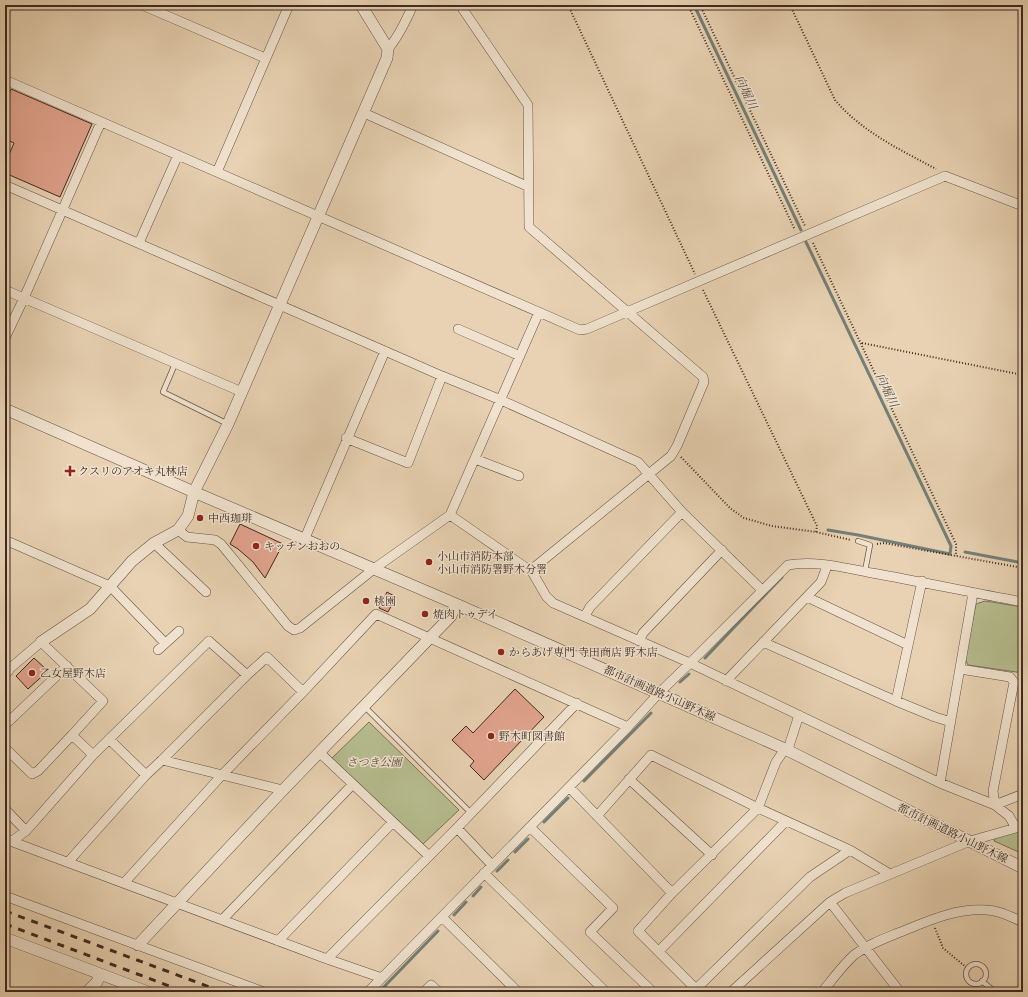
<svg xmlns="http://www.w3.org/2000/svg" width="1028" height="997" viewBox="0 0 1028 997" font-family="'Libre Caslon Text','Noto Serif JP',serif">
  <rect width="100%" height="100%" fill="#e8d2b3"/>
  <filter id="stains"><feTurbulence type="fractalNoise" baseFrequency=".005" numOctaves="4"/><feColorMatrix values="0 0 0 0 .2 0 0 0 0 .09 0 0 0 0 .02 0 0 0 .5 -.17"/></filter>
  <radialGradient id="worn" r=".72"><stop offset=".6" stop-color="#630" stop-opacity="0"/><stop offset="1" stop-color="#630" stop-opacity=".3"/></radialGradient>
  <path fill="#b5bc8e" stroke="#7a7358" d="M985,601L1023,607V673L968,665L965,659L976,604Z
    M369,722L459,810L423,844L332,758Z
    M1023,829V854L994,841L995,837Z"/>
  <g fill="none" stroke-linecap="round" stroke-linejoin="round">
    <path stroke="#737f77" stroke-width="3" d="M694,5L801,230
      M806,242L951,546L950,554L858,535L828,530
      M965,552L1023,563
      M705,658L782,577
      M680,682L689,674
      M584,781L651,713
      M544,822L568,798
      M515,852L528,839
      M497,871L508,860
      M473,896L481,887
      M454,915L466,902
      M379,992L438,931"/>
  </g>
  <path fill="#e2a38e" stroke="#3e2a21" d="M11,89L92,124L60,197L5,173V164L14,143L5,139V104Z
    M240,524L283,544L265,578L253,562L238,549L230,544Z
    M387,592L396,597L388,612L379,608Z
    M34,658L48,671L28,689L16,676Z
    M515,689L544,717L484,780L470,766L474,761L452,740L466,726L473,733Z"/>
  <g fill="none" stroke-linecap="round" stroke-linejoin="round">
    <g stroke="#685446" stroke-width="6">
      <path id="service" d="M175,364L163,392L228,424
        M858,541L870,545L865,571
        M365,707L471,813
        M966 974a10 10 0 1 1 20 0a10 10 0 1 1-20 0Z
        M982,981L995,992"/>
    </g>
    <g stroke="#685446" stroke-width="10">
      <path id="minor" d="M142,5L265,58
        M460,5L528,105L529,227L703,377L704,382L677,446L671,456L531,570
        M388,49C399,36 406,21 413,5
        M5,80L580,330L587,329L945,176L1023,206
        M364,113L529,187
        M217,172L289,5
        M5,185L442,376L501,400L638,462L682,512L762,590
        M139,243L178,155
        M5,290L242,392
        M458,329L520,356
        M5,338L24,298L101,122
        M346,438L408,463L442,376
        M475,459L519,476
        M450,515L525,567L531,570L546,596L553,603L690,663L940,783L995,805L1009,816L1016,828
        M178,530L187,537L215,540L221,544L288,626L294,630L300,628L375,568L450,515L539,312
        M305,538L385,351
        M5,540L110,586L165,643
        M154,543L206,592
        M807,597L908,645
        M585,616L590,607L682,512
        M639,641L643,633L722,550
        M763,642L896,701L935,717L951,722
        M158,650L179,631
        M5,668L8,670L41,642L103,701L72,735L93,755
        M960,669L1010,677L1014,682L993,791L995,805L1023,794
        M726,681L821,582L827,566
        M896,701L922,581
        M5,725L67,666
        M109,739L146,775L162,760L283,790
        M5,748L32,774L38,771L72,735
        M320,753L429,856
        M162,760L247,675L267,657L303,692
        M629,779L712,855
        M940,783L973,593
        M569,787L672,893
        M5,809L26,831
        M597,816L651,755L758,808L850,850L810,877L696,989
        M530,827L613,908L590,932L653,992
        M457,828L492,865
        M5,839L327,959L382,978
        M12,841L26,831L93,755L209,641L247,675
        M850,850L890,874
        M68,862L146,775
        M484,873L606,992
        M124,883L222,775L303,692L376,614L628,727
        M5,896L264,992
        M830,902L900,992
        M442,917L518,992
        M222,920L353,784
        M278,941L393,822
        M659,951L786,821
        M327,959L457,828L577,703
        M368,992L628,727L659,693L690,663L788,565C815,560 845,568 872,573C923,582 973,593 1023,602
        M424,992L431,985L439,992
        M699,992L638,931L672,893L758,808L776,762L785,749L789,746L799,715
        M731,992L830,902L845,893L970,841L1023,826
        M822,992C832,980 842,966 854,955C867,945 883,939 898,933C926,922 954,908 986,910C999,910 1011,917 1023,922"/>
    </g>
    <g stroke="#685446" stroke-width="12">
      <path id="tertiary" d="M5,409L194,492L456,604L785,749L1023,868
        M41,642L90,609L132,561L154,543L178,530L188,516L194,492L228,424L387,58L388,49L361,5
        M5,673L8,670
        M5,938L148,992
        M138,945L283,790L451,616L456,604
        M87,992L97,982L100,974"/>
    </g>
    <path stroke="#3e2a21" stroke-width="2" stroke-dasharray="1 2" stroke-linecap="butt" d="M568,5L695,274
      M688,5L795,230
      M700,5L805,226
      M790,5L835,100C862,132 901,150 936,169
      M813,243L956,544V556
      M703,290L817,526L816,532
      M862,343L1023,375
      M681,457L730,508L744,518L772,526L816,532L851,540
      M877,544L884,543L1023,568
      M935,928L943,948L967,968"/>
    <use href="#service" stroke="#f0e2ce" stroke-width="4.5"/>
    <use href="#minor" stroke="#f0e2ce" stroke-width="9"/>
    <use href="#tertiary" stroke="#f0e2ce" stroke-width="11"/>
    <path stroke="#3e2a21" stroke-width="3" stroke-dasharray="7 7" stroke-linecap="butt" d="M5,911L223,992
      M5,924L185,992"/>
  </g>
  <g fill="#8f2418" stroke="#f0e2ce" stroke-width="1.5">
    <path d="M68 465h4v4h4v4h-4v4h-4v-4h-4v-4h4z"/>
    <circle cx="200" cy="518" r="4"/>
    <circle cx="256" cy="546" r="4"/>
    <circle cx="429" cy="562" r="4"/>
    <circle cx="366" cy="601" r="4"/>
    <circle cx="425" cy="614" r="4"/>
    <circle cx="501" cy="652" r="4"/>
    <circle cx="32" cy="673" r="4"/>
    <circle cx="491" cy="736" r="4"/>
  </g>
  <g text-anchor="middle" stroke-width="3" stroke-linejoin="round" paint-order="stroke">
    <g font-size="11" fill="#3e2a21" stroke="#f0e2ce" text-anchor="start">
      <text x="78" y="475">クスリのアオキ丸林店</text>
      <text x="208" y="522">中西珈琲</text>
      <text x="264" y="550">キッチンおおの</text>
      <text x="437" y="560">小山市消防本部<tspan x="437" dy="13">小山市消防署野木分署</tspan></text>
      <text x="374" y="605">桃園</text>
      <text x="433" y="618">焼肉トゥデイ</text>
      <text x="509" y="656">からあげ専門 寺田商店 野木店</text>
      <text x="40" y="677">乙女屋野木店</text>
      <text x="499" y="740">野木町図書館</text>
    </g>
    <g font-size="11" fill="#3e2a21" stroke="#f0e2ce">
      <text transform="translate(660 693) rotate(24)" y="4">都市計画道路小山野木線</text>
      <text transform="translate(953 833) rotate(26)" y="4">都市計画道路小山野木線</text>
    </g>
    <g font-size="11" font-style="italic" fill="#564737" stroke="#f0e2ce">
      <text x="374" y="766">さつき公園</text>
    </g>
    <g font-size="12" font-style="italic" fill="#544d45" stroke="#f0e2ce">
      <text transform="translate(746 92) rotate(65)" y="4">向堀川</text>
      <text transform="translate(887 390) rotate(65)" y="4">向堀川</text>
    </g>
  </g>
  <rect width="1028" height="997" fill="none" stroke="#e8d2b3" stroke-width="20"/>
  <rect x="6" y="6" width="1016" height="985" fill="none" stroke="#3e2a21" stroke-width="2"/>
  <rect x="10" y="10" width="1008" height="977" fill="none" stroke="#3e2a21"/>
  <rect width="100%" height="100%" filter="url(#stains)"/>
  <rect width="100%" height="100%" fill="url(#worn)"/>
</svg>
